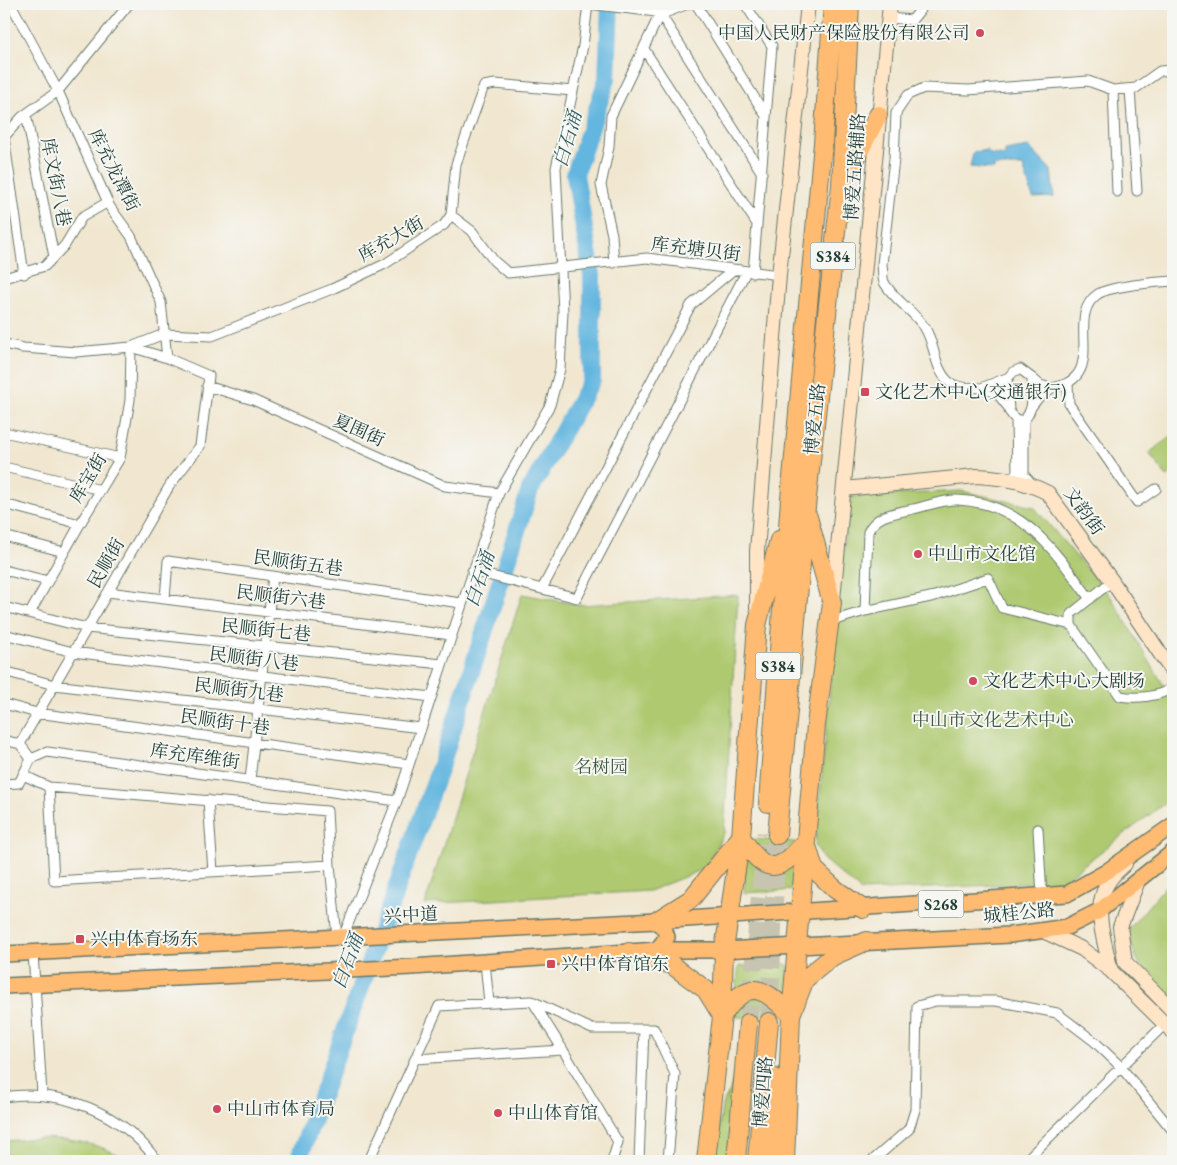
<svg xmlns="http://www.w3.org/2000/svg" width="1177" height="1165" viewBox="0 0 1177 1165" font-family="'EB Garamond','Noto Serif SC',serif">
  <rect width="100%" height="100%" fill="#f6f6f2"/>
  <filter id="ink" filterUnits="userSpaceOnUse"><feTurbulence type="fractalNoise" baseFrequency=".02" numOctaves="2"/><feDisplacementMap in="SourceGraphic" scale="10" xChannelSelector="R" yChannelSelector="G"/><feConvolveMatrix kernelMatrix="1 2 1 2 8 2 1 2 1" color-interpolation-filters="sRGB"/></filter>
  <filter id="wash" filterUnits="userSpaceOnUse"><feTurbulence type="fractalNoise" baseFrequency=".0096" numOctaves="4" result="noise"/><feDisplacementMap in="SourceGraphic" scale="20" xChannelSelector="R" yChannelSelector="G"/><feGaussianBlur stdDeviation="1.12" result="paint"/><feColorMatrix in="noise" values="0 0 0 0 0 0 0 0 0 0 0 0 0 0 0 0 0 1.4 0 .05"/><feComposite in="paint" operator="in"/></filter>
  <g filter="url(#wash)">
    <rect width="100%" height="100%" fill="#f1e7d0"/>
    <path fill="#aec970" stroke="#668352" d="M1173,435V473L1167,477L1149,453Z
      M961,491L1034,507L1111,597L1173,701V797L1061,882L861,891L823,859L815,845L849,497Z
      M522,594L580,605L738,595L724,833L704,869L649,891L425,904Z
      M752,839L796,842L773,860L752,843Z
      M746,858L796,861V890L744,893Z
      M1173,877V1003C1151,982 1131,961 1129,929Z
      M783,963L789,966L787,997L735,996L739,966Z
      M760,997L782,1016V1020L737,1017C739,1004 749,999 760,997Z
      M734,1076L727,1161H715L722,1105L730,1091Z
      M40,1138C71,1139 99,1143 126,1159L125,1161H4V1141Z"/>
    <path fill="#64b6df" stroke="#427a8a" d="M1029,147L1051,170L1054,197L1033,198L1023,166H994V169L970,167L973,153L987,150L990,154L1005,156V151Z"/>
    <g fill="none" stroke-linecap="round" stroke-linejoin="round">
      <path stroke="#64b6df" stroke-width="18" d="M298,1161L443,759L530,490L592,380V275L575,174L607,79L610,4"/>
    </g>
  </g>
  <g filter="url(#ink)">
    <g fill="none" stroke-linecap="round" stroke-linejoin="round">
      <path stroke="#c7c5b1" stroke-width="18" stroke-dasharray="18 9" stroke-linecap="butt" d="M769,1022L777,835
        M748,1023L766,833"/>
      <g stroke="#68786b" stroke-width="11">
        <path id="street" d="M11,4L58,91L110,207L131,236L161,302L167,358
          M588,4L665,13L688,4
          M696,4L766,116
          M745,4L772,46L753,273
          M659,12L762,173
          M889,18L912,20L925,4
          M644,49L757,224
          M1130,89L1137,191
          M1113,90L1117,192
          M26,114L54,257
          M451,215L472,231L494,261L508,273L647,258L779,275
          M614,263L612,235L601,185L609,147L611,116L658,18L661,4
          M24,274L4,137L22,117L58,91L129,4
          M4,278L45,266L65,245L82,217L108,202
          M4,344L23,348L76,352L131,347L167,358L209,376L200,446L170,485L20,744L31,759
          M1032,378L1040,385L1052,388L1039,397L1032,406
          M1068,383L1069,404L1137,502L1156,489
          M207,386L253,400L445,486L499,493
          M981,388C970,387 957,389 948,381C934,368 935,344 925,328C915,312 892,298 884,282C882,277 883,269 882,264L894,159L896,113L908,95L924,88L968,90L1088,81L1113,90L1136,88L1160,71L1173,70
          M1052,388C1111,377 1063,317 1098,294C1111,286 1156,282 1173,281
          M1008,407L997,393L981,388L1009,377
          M1024,420H1016L1009,411L1007,379L1013,372L1020,369L1032,378C1032,392 1035,409 1024,420V475L1032,484
          M4,432L120,458
          M4,467L101,490
          M1008,479L1017,473L1016,420
          M4,504L80,524
          M4,536L64,552
          M4,570L48,581
          M472,571L577,598L746,272
          M1112,581L1071,614V625L1120,696C1136,699 1160,697 1173,687
          M542,589L691,305L733,270
          M108,592L451,635
          M165,599L168,561L461,603
          M4,607L87,628L442,664
          M865,611L868,532C876,514 896,513 913,509C927,506 944,499 958,500C1023,503 1055,551 1090,599
          M30,613L80,524L120,458L130,400L131,347L164,334L212,336L332,289L385,264L444,225L451,215L456,164L484,86L495,84L573,91
          M829,622L865,611L935,596L988,578L1002,608L1071,625
          M4,634L73,652L431,697
          M4,671L54,685L421,728
          M4,704L37,713L409,764
          M4,740L20,744
          M23,775L49,787L54,881L330,865L337,937
          M250,780L273,576
          M4,784L19,783L31,759L47,752L397,801
          M49,787L327,811L330,865
          M208,800L213,872
          M1038,829L1042,896
          M343,937L397,801L499,493L550,405L560,369L563,312L556,168L583,46L588,4
          M33,953L42,1094
          M485,962L489,1003
          M533,1002L563,1050
          M415,1059L439,1006L532,1001L592,1029H654L675,1074L668,1161
          M4,1097C61,1088 123,1113 157,1161
          M374,1161L371,1156L415,1059L563,1050L618,1142L612,1161
          M639,1161L644,1029
          M872,1161L909,1129L915,1110L917,1006L936,1001H996L1057,1013L1095,1042L1120,1066L1173,1131
          M1025,1161L1165,1024"/>
      </g>
      <g stroke="#68786b" stroke-width="16">
        <path id="secondary" d="M844,489L976,476C1001,477 1026,481 1048,493L1112,581L1173,673
          M833,599L890,4
          M757,608V551L779,275L808,4
          M1139,878L1120,927L1125,962L1173,1011
          M1043,931L1082,949L1111,971L1173,1032
          M1111,971C1105,942 1091,907 1109,881C1113,874 1120,869 1125,864"/>
      </g>
      <g stroke="#68786b" stroke-width="18">
        <path id="primary" d="M656,921L664,928L667,937L657,950
          M4,954L656,921L1067,894L1106,872L1173,825
          M4,986L412,967L657,950H724L1010,935L1067,927L1099,911L1173,852"/>
      </g>
      <g stroke="#68786b" stroke-width="20">
        <path id="highway" d="M844,181L878,115
          M768,803L790,499L823,143L833,4
          M777,835L806,507L841,185L850,4
          M741,837C766,875 777,875 806,841
          M808,849L814,869L835,889L863,909
          M656,921L691,899L739,839
          M629,952L672,965L706,990L722,1016C748,978 762,985 791,1015L805,979L833,956L867,941
          M706,1161L722,1016L724,950L741,837L757,625L779,540
          M736,1161L748,1023
          M757,1161L769,1022
          M770,1161C774,1133 777,1105 773,1077
          M785,1161L791,1015L816,725L832,603L808,517"/>
      </g>
      <use href="#street" stroke="#fff" stroke-width="9"/>
      <use href="#secondary" stroke="#ffe4c6" stroke-width="14"/>
      <use href="#primary" stroke="#febb71" stroke-width="15"/>
      <use href="#highway" stroke="#febb71" stroke-width="18"/>
    </g>
  </g>
  <g fill="#d1495b" stroke="#f6f6f2" stroke-width="2">
    <circle cx="980" cy="33" r="5"/>
    <rect x="860" y="387" width="10" height="10" rx="2.5"/>
    <circle cx="918" cy="554" r="5"/>
    <circle cx="973" cy="681" r="5"/>
    <rect x="75" y="934" width="10" height="10" rx="2.5"/>
    <rect x="546" y="959" width="10" height="10" rx="2.5"/>
    <circle cx="217" cy="1109" r="5"/>
    <circle cx="498" cy="1113" r="5"/>
  </g>
  <g text-anchor="middle" stroke-width="4" stroke-linejoin="round" paint-order="stroke">
    <g fill="#f6f6f2" stroke="#60746d" stroke-width="1">
      <rect x="810.5" y="242.5" width="45" height="27" rx="4"/>
      <rect x="755.5" y="652.5" width="45" height="27" rx="4"/>
      <rect x="918.5" y="890.5" width="45" height="27" rx="4"/>
    </g>
    <g font-size="16" font-weight="bold" fill="#1f3d34">
      <text x="833" y="262">S384</text>
      <text x="778" y="672">S384</text>
      <text x="941" y="910">S268</text>
    </g>
    <g font-size="18" fill="#1f3d34" stroke="#f6f6f2" text-anchor="start">
      <text x="970" y="39" text-anchor="end">中国人民财产保险股份有限公司</text>
      <text x="875" y="398">文化艺术中心(交通银行)</text>
      <text x="928" y="560">中山市文化馆</text>
      <text x="983" y="687">文化艺术中心大剧场</text>
      <text x="90" y="945">兴中体育场东</text>
      <text x="561" y="970">兴中体育馆东</text>
      <text x="227" y="1115">中山市体育局</text>
      <text x="508" y="1119">中山体育馆</text>
    </g>
    <g font-size="18" fill="#1f3d34" stroke="#f6f6f2">
      <text transform="translate(855 167) rotate(-86)" y="6">博爱五路辅路</text>
      <text transform="translate(114 170) rotate(63)" y="6">库充龙潭街</text>
      <text transform="translate(56 182) rotate(79)" y="6">库文街八巷</text>
      <text transform="translate(391 239) rotate(-30)" y="6">库充大街</text>
      <text transform="translate(696 249) rotate(7)" y="6">库充塘贝街</text>
      <text transform="translate(815 419) rotate(-84)" y="6">博爱五路</text>
      <text transform="translate(359 430) rotate(24)" y="6">夏围街</text>
      <text transform="translate(88 478) rotate(-59)" y="6">库宝街</text>
      <text transform="translate(1084 511) rotate(54)" y="6">文韵街</text>
      <text transform="translate(106 563) rotate(-60)" y="6">民顺街</text>
      <text transform="translate(298 563) rotate(8)" y="6">民顺街五巷</text>
      <text transform="translate(281 597) rotate(7)" y="6">民顺街六巷</text>
      <text transform="translate(266 630) rotate(6)" y="6">民顺街七巷</text>
      <text transform="translate(254 659) rotate(7)" y="6">民顺街八巷</text>
      <text transform="translate(239 690) rotate(7)" y="6">民顺街九巷</text>
      <text transform="translate(225 722) rotate(8)" y="6">民顺街十巷</text>
      <text transform="translate(195 756) rotate(8)" y="6">库充库维街</text>
      <text transform="translate(1019 913) rotate(-6)" y="6">城桂公路</text>
      <text transform="translate(411 915) rotate(-3)" y="6">兴中道</text>
      <text transform="translate(763 1092) rotate(-85)" y="6">博爱四路</text>
    </g>
    <g font-size="18" fill="#3c5940" stroke="#f6f6f2">
      <text x="993" y="726">中山市文化艺术中心</text>
      <text x="601" y="773">名树园</text>
    </g>
    <g font-size="19" font-style="italic" fill="#305b5f" stroke="#f6f6f2">
      <text transform="translate(567 139) rotate(-74)" y="7">白石涌</text>
      <text transform="translate(479 579) rotate(-72)" y="7">白石涌</text>
      <text transform="translate(347 961) rotate(-70)" y="7">白石涌</text>
    </g>
  </g>
  <rect width="1177" height="1165" fill="none" stroke="#f6f6f2" stroke-width="20"/>
</svg>
